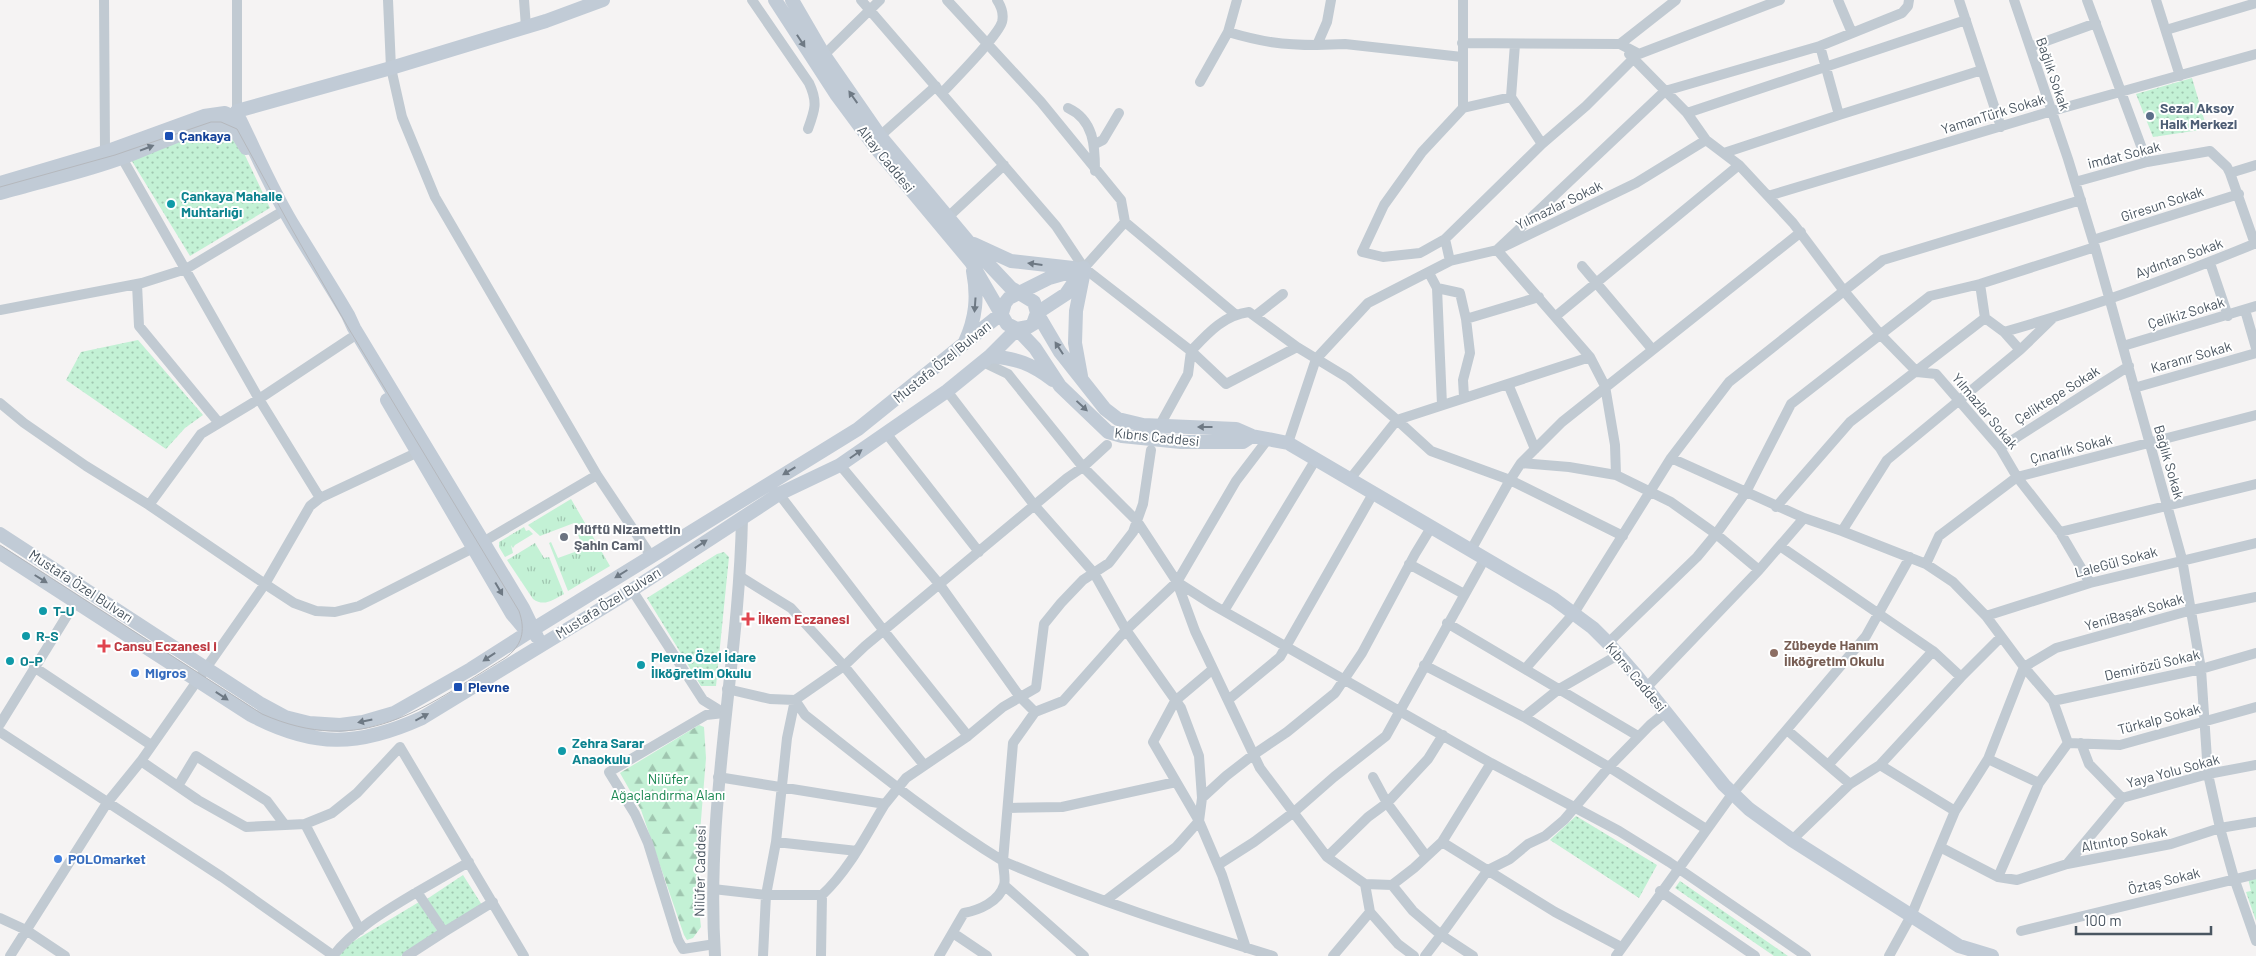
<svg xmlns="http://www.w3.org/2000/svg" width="2256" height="956" viewBox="0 0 2256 956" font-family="Barlow,sans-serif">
  <defs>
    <pattern id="grass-tufts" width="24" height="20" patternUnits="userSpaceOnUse" patternTransform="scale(1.25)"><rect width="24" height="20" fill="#c3f1d5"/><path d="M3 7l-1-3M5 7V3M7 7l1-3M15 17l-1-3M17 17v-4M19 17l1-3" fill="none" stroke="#a0c6b0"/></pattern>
    <pattern id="forest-firs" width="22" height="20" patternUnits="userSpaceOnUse" patternTransform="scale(1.25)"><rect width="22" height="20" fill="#c3f1d5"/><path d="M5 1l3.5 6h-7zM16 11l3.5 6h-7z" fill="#a0c6b0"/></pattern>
    <pattern id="park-dots" width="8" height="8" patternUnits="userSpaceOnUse" patternTransform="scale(1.25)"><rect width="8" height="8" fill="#c3f1d5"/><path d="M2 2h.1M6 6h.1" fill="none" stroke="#a0c6b0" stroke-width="1.8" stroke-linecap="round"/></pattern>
  </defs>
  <rect width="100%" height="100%" fill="#f5f3f3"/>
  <path fill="url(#grass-tufts)" d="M571,499L610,566L568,591L549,543L551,542L558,558L583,549L574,523L540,536L528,525Z
    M524,527L526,531L529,530L533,534L515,545L513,548L511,545L513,553L505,557L499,547V542Z
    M535,543L544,558L549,557L564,594C553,600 544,607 533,599L507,560Z"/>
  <path fill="url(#forest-firs)" d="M699,725L704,727L706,758L696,882L701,927L693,938L687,940L684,935L641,810L620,773Z"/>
  <path fill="url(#park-dots)" d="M2192,78L2207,129L2153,137L2136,94Z
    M210,131H228L241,147L270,208L190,256L130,158Z
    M138,340L203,415L185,428L166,449L66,380L81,352Z
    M724,552L729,557L716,686H701L647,598L717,554Z
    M1576,816L1657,865L1639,898L1550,840Z
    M463,875L482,905L446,928L427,899Z
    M2256,876V921L2246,892L2251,891L2248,878Z
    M1680,881L1788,956H1774L1675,888Z
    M419,902L438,932L401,956H339L349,944Z"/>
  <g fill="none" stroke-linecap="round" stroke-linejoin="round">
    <path stroke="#c1cad2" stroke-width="10" d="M104,0L105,152L122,158L259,399L320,498
      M388,0L391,68L402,117L435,197L597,475L651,556
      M524,0L526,27
      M752,0L809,83C818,102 815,110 808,129
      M861,0L1056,226L1084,268L1191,351C1208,333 1224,315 1249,312L1297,347
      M947,0L1041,102L1121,200L1125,222L1084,268
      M1237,0L1228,32C1262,42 1282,45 1317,45L1327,22L1331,0
      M1838,0L1852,33
      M1959,0L2001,127
      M2014,0L2068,159L2095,247L2182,559L2201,669L2208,774L2220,828L2234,878L2256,941
      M2087,0L2147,162
      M2156,0L2180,76
      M2166,30L2256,3
      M1462,43L1620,44L1639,54L1780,0
      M1620,44L1676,0
      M1317,45L1345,44L1462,57
      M2030,47L2096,23
      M1629,54L1687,113L1706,140
      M824,55L880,0
      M1633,59L1586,106L1542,144L1445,239L1450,261L1497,250L1665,91L1820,46L1902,13L1908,6L1909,0
      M1200,82L1228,32
      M942,93C954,80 998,36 1002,22C1004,14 1001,6 997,0
      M1511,97L1515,44
      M1068,108C1094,120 1095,146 1095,171
      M1463,108V0
      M237,111V0
      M1687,113L1966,20
      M1839,115L1982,70
      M880,136L936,86
      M1095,144L1103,140L1119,113
      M1724,153L1839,115L1820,46
      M2230,173L2256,165
      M2075,182L2147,162L2210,151L2227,167L2230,173L2255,244
      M1768,196L2052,111L2256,54
      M948,217L1004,165
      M1125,222L1235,314
      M1445,239L1420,253L1383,257L1362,252L1384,205L1422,152L1463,108L1511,97L1542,144
      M2093,240L2239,194
      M2210,263L2228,316
      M1582,266L1652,349
      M1429,273L1437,288L1442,405
      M137,284L139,326L219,423
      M1437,288L1460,293L1466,319L1470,353L1463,380L1464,397
      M0,310L142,283L186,269L278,214
      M2245,310L2256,348
      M1255,316L1283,294
      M1556,316L1739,165
      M1466,319L1539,297
      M2004,332C2089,308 2174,277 2256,243
      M2123,346L2256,306
      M2020,350L2052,319
      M1590,357L1605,386L1615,445L1616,475L1671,502L1716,534L1759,570L1804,518
      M983,362L1008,374L1083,467L1137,521L1177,582
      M1508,384L1535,449
      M2134,388L2256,353
      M947,391L1035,506L1094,573L1126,630L1181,708L1199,756L1202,798
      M0,403L24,423L86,466L149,505L265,584L294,603L316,611L335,612L359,606L475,547
      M1160,425L1188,374L1191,351L1226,384L1297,347L1348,378L1397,420L1590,357L1497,250L1636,183L1706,140L1739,165L1793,223L1844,291L1880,334L1917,372L1936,374L2000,448L2017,477L2060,532L2090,583
      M886,433L979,552
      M1288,443L1316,359L1368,303L1450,261
      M2000,448L2129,366
      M1521,463L1569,467L1616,475
      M840,465L940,585L1020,697L1035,712L1063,701L1126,630L1177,582L1236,481L1268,439
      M1350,479L1397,420L1431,451L1510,480L1623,536
      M779,494L884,631L968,736
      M149,505L201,434L259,399L351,338
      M1776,507L1850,422L1985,318
      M1842,531L1887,460L2020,350L2004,332L1985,318L1980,284
      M2060,532L2256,484
      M483,542L597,475
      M1780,546L1933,651L1961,677
      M1471,550L1510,480L1521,463L1562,422L1801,232
      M1409,564L1464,594
      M1926,564L1939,536L2017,477L2256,415
      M741,577L791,608L844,666L924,765
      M632,590L703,700L724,713L706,715L609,772L635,814L648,843L678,940L683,949L715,944
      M1224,611L1316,459
      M1986,616L2090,583L2256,543
      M1447,623L1638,736
      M1608,643L1697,557L1716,534L1746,492L1791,404L1930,296L1980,284L2095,247
      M1424,665L1524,717L1559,689L1618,655
      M34,667L151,745
      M2024,667L2056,648L2192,610L2256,597
      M1213,669L1175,701L1153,742L1199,821L1202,798L1226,776L1253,755L1287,732L1335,693L1362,653L1415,554L1432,526
      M1525,669L1574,613L1671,458
      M1646,688L1759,570
      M727,689L770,699L795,700L787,738L776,842L766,895L763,956
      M1228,700L1280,657L1374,492
      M2053,701L2201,669L2256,653
      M1035,712L1013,743L1003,861C1091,899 1182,928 1273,956
      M1524,717L1609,767L1706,829
      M0,724L76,601
      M1787,730L1850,784L1880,765L1961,677L2001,637
      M0,732L222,877L334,956
      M2068,743L2053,701L2024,667L1986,616L1953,582L1926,564L1842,531L1804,518L1671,458L1729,382L1883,260L2081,200
      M2068,743L2120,745L2256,707
      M2081,743L2089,764L2122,798
      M1988,759L2039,783
      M141,761L198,800L246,827L285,825L305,824L332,813L357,793L400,747L524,956
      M1829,764L1933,651
      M1880,765L1955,811
      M718,777L885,804L906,778L968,736L1003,707L1036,688L1044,624L1061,603L1083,580L1109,563L1133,532L1143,504L1151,450
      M1373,777L1387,803L1426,856
      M178,786L196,756L267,801L285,825
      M1008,808L1062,807L1176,782
      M305,824L360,930
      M1792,840L1850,784
      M776,842L857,851
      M1442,842L1555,912L1621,947
      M1940,847L1998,877L2039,783L2068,743
      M1327,857L1368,817L1387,803L1428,759L1443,735
      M2067,864L2122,798L2208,774L2256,765
      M1218,865L1254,842L1294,812L1334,777L1386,736L1485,558
      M1998,877L2017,880L2067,864L2171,844L2220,828L2256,822
      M1365,884L1327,857L1260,768L1195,631L1177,582L1213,605L1491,763
      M1004,885L1084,956
      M1392,885L1413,911L1441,935L1425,956
      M713,889L766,895H822
      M1660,891L1755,956
      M1105,901L1176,847L1199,821L1222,875L1246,948
      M1370,912L1398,944L1414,956
      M0,918L26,930L65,956
      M2021,931L2256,874
      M444,932L493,902
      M953,933L987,956
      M10,956L107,803L141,761L265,584L310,506L320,498L416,453
      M333,956C355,928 387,910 417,892
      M407,956L444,932L417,892L469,862
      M821,956L822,895C849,870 866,835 885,804
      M939,956L964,913C979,910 999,902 1004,885C1006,879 1003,868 1003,861C933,818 870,766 805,715L795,700L844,666L865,646L1067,478L1083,467L1107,445
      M1333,956L1370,912L1365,884L1392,885L1414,868L1442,842L1491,763L1619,831L1669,862L1806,956
      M1473,956L1441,935L1488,870L1510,859L1528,844L1545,836L1564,820L1609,767L1650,725L1666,712
      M1616,956L1733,793L1866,636L1910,557
      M1889,956L1911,916L1955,811L1988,759L2024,667"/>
    <path stroke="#c1cad2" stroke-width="12" d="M715,956C705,807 739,665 742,518"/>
    <path stroke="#c1cbd6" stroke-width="14" d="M775,0L836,94L876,148L971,262L1007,324L1017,329L1035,348L1060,386L1108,432L1122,436L1181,442H1243L1252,436
      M792,0L824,55L880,136L977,252L1011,288L1034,302L1037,313L1060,352L1105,409L1118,419L1143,425L1236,429L1252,436L1288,443L1554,599L1593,628L1608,643L1635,674L1724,785L1749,809L1792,840L1959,946L1992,956
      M230,123L237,111L391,68L546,21L603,0
      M0,183L105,152L204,116L225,113L240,120C258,157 274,195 296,230C313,258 331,286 348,315L354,328L523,608L537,637
      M0,193C41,181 84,172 124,157C150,148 196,124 222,126C235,127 240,138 246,148
      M974,244L1011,261L1073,268
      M965,342C976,318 978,297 973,271
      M990,356C1018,359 1030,363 1053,380
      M1081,376L1075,343L1076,311L1084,271
      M387,400L512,614L523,627L532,630
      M0,534L261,704L285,717L309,723L340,725L363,722L394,713L471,669L532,630L858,429L1002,313L1005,303L1009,298L1049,278L1084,268
      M0,553L251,715C314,748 358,747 422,718L632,590L779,494L840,465L947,391L990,356L1017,329L1028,327L1033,324L1037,313L1066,294L1084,268"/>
    <path stroke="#b5b8bd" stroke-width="1" d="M0,187L115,155L211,122H221L237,129L293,231L349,329L519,611C526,631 522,646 505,658C422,709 362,758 262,714L0,545"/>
  </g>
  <defs><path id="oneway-solid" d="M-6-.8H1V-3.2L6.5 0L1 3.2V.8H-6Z" transform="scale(1.25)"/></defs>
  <g fill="#6e7984">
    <use href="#oneway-solid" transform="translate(801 41) rotate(57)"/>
    <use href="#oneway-solid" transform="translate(853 97) rotate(-125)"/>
    <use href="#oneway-solid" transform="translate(147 148) rotate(-21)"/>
    <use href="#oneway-solid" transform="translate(1035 264) rotate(-173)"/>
    <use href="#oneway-solid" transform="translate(975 305) rotate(94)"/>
    <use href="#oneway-solid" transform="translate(1059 348) rotate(-123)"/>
    <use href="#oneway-solid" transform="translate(1082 406) rotate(43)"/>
    <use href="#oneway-solid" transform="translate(1205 427) rotate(-180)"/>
    <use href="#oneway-solid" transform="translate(856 454) rotate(-35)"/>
    <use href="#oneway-solid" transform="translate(789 471) rotate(149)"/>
    <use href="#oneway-solid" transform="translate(701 544) rotate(-33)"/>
    <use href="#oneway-solid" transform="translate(621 574) rotate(148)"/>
    <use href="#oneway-solid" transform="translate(41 579) rotate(32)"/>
    <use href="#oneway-solid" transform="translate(499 589) rotate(60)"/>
    <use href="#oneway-solid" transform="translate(489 657) rotate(146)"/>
    <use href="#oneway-solid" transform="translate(222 696) rotate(33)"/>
    <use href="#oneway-solid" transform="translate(422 717) rotate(-28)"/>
    <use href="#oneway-solid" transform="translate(365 721) rotate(168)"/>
  </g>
  <circle fill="#5c6f8a" stroke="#fff" stroke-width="2" cx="2150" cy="116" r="5"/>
  <g fill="#1a4fb4" stroke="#fff" stroke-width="2">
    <rect x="164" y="131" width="10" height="10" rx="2.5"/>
    <rect x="453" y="682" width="10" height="10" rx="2.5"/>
  </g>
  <g fill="#0f9aa8" stroke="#fff" stroke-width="2">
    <circle cx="171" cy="204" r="5"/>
    <circle cx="43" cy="611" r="5"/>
    <circle cx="26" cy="636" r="5"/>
    <circle cx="10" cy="661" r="5"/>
    <circle cx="641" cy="665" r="5"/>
    <circle cx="562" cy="751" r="5"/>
  </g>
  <circle fill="#6b7280" stroke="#fff" stroke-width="2" cx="564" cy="537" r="5"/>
  <g fill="#e0444e" stroke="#fff" stroke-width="2">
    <path d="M745.5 611.5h5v5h5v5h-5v5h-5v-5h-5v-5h5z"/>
    <path d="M101.5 638.5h5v5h5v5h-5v5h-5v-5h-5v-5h5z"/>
  </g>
  <circle fill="#8d6e63" stroke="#fff" stroke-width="2" cx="1774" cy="653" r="5"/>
  <g fill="#3f7fe0" stroke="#fff" stroke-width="2">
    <circle cx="135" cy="673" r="5"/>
    <circle cx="58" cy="859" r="5"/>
  </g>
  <g text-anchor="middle" stroke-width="4" stroke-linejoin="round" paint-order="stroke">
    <g font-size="14" fill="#4a5661" stroke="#fff">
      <text transform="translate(2053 74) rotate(71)" y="5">Bağlık Sokak</text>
      <text transform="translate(1993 114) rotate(-17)" y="5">YamanTürk Sokak</text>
      <text transform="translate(2124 155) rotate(-14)" y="5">imdat Sokak</text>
      <text transform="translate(886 159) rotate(51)" y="5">Altay Caddesi</text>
      <text transform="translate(2162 204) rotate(-18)" y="5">Giresun Sokak</text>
      <text transform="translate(1559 205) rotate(-26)" y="5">Yılmazlar Sokak</text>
      <text transform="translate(2179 258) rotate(-20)" y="5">Aydıntan Sokak</text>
      <text transform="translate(2186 313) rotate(-17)" y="5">Çelikiz Sokak</text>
      <text transform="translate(2191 357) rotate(-16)" y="5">Karanır Sokak</text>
      <text transform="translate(942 362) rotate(-39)" y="5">Mustafa Özel Bulvarı</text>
      <text transform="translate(2057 395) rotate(-32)" y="5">Çeliktepe Sokak</text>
      <text transform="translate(1985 411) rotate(50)" y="5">Yılmazlar Sokak</text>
      <text transform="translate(1157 437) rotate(6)" y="5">Kıbrıs Caddesi</text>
      <text transform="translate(2071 449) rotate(-14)" y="5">Çınarlık Sokak</text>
      <text transform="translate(2169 462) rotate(74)" y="5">Bağlık Sokak</text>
      <text transform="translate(2116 562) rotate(-15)" y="5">LaleGül Sokak</text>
      <text transform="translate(81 586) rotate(33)" y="5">Mustafa Özel Bulvarı</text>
      <text transform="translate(608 603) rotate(-32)" y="5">Mustafa Özel Bulvarı</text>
      <text transform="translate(2134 612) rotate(-16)" y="5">YeniBaşak Sokak</text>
      <text transform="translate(2152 665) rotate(-13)" y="5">Demirözü Sokak</text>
      <text transform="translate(1636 677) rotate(50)" y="5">Kıbrıs Caddesi</text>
      <text transform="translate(2159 719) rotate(-15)" y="5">Türkalp Sokak</text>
      <text transform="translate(2173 771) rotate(-15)" y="5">Yaya Yolu Sokak</text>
      <text transform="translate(2124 839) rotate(-11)" y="5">Altıntop Sokak</text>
      <text transform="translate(700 871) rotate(-89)" y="5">Nilüfer Caddesi</text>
      <text transform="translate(2164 881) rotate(-14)" y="5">Öztaş Sokak</text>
    </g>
    <g font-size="14" font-weight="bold" fill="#4e5e75" stroke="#fff" text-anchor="start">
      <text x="2160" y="113">Sezai Aksoy<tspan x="2160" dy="16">Halk Merkezi</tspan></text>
    </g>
    <g font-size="14" font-weight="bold" fill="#164399" stroke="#fff" text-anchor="start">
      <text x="179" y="141">Çankaya</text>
      <text x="468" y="692">Plevne</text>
    </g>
    <g font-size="14" font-weight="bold" fill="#0d838f" stroke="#fff" text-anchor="start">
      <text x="181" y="201">Çankaya Mahalle<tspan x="181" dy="16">Muhtarlığı</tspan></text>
      <text x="53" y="616">T-U</text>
      <text x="36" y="641">R-S</text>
      <text x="651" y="662">Plevne Özel İdare<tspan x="651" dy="16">İlköğretim Okulu</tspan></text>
      <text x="20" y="666">O-P</text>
      <text x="572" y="748">Zehra Sarar<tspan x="572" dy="16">Anaokulu</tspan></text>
    </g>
    <g font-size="14" font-weight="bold" fill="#5b616d" stroke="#fff" text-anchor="start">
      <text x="574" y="534">Müftü Nizamettin<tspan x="574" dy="16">Şahin Cami</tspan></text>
    </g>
    <g font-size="14" font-weight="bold" fill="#be3a42" stroke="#fff" text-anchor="start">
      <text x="758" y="624">İlkem Eczanesi</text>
      <text x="114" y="651">Cansu Eczanesi i</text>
    </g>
    <g font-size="14" font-weight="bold" fill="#785e54" stroke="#fff" text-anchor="start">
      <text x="1784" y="650">Zübeyde Hanım<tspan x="1784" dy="16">İlköğretim Okulu</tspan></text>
    </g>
    <g font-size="14" font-weight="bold" fill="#366cbe" stroke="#fff" text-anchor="start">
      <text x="145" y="678">Migros</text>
      <text x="68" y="864">POLOmarket</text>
    </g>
    <g font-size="14" fill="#17864f" stroke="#fff">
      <text x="668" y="784">Nilüfer<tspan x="668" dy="16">Ağaçlandırma Alanı</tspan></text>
    </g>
  </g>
  <path d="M2076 926v8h135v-8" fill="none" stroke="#4a5661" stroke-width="2.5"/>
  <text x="2084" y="926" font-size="15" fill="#4a5661" stroke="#ffffff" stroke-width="4" paint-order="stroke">100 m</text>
</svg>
